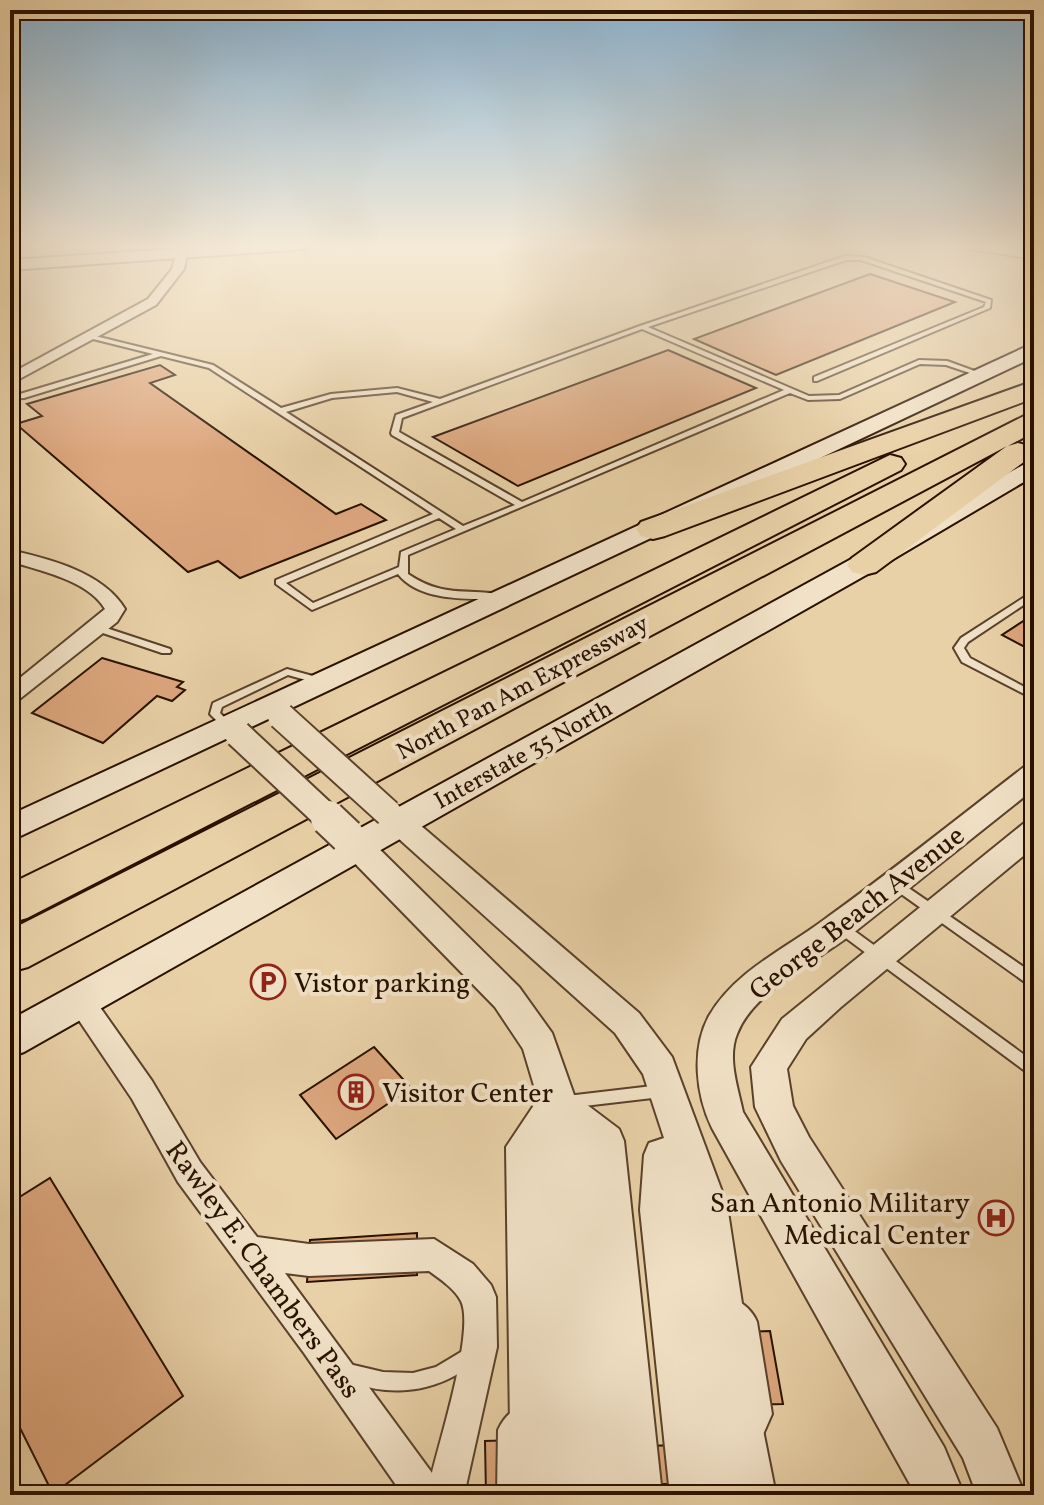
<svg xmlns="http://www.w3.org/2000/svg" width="1044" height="1505" viewBox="0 0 1044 1505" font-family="Vollkorn,serif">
  <rect width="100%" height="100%" fill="#e9d1a7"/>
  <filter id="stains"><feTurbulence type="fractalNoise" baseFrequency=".0025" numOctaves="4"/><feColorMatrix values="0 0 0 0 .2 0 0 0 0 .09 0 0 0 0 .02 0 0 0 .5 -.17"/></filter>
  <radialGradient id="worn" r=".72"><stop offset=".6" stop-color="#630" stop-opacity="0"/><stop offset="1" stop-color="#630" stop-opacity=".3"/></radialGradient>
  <path fill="#dda77e" stroke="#291100" stroke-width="2" d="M870,274L955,302L776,375L694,339Z
    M668,350L756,388L518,486L433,437Z
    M160,365L175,375L150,383L336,514L361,504L386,520L240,578L218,561L188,572L16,424L42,416L27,404Z
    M1034,614V655L1033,656L1025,651L1029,649L1002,635Z
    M102,658L183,682L177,687L185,690L172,701L157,696L103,743L32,713Z
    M374,1047L411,1088L336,1139L300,1095Z
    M50,1178L183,1396L53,1494L10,1408V1203Z
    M417,1233V1275L307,1282L310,1240Z
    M770,1331L783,1404L747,1405L735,1332Z
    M519,1440L521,1495H486L485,1441Z
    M677,1445L681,1484H651L647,1446Z"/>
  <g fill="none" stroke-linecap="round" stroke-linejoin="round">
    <g stroke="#59412a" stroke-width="4">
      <path id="service" d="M845,256L864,257L991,300L990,308L817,381H814V377L984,307L986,302L861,260H846L648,327L809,396L839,395L919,360L947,361L980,373V375H976L946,365L920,364L840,399L808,400L790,393L408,555V574C442,597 463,589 500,594L502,596L497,599C466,599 419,601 398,574L312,610L276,584V580L433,514L209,368L161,356L24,398L10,399V395L20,394L153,354L89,338L88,337L91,335L213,365L281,408L331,394L397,388L440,399L640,326ZM642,329L784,390L522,502L399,432L402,418ZM397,392L433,402L396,415L391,433L392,435L515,505L463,526L286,412L332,398ZM439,518L456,529L401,552L399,567L313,603L286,583Z
        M1034,591V598L968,642L964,648L970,658L1034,692V699L962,662L954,648L961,638Z
        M97,625L170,649L171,651L170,653H162L94,630L92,628Z
        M287,669L324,679L325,681L320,684L288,675L222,707L220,713L233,726L232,728H224L210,714L213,703Z
        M894,878L1034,974V986L1029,985L890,886L888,883L890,880Z
        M840,922L845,924L1034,1062V1076L1029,1074L835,930L834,927L835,924Z
        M661,1085L666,1087L668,1091L666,1095L661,1097L567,1108L562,1107L560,1102L562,1097L567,1096Z
        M734,1299C744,1303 753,1312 757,1322L772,1414L761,1439L755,1442L749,1439L746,1433L754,1414L741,1326L728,1313L726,1307L728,1301Z
        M471,1346L477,1349L480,1355C476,1365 465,1370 456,1375C420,1395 380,1395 343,1379L340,1373L343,1367L349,1364L383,1372L413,1373L436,1367Z
        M518,1408L524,1411L527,1417L516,1433L515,1495H497L498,1430C502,1421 509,1412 518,1408Z"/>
    </g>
    <g stroke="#59412a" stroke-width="4">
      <path id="minor" d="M177,252L187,254L184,269L156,305L10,384V374L148,299L172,269Z
        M10,550C49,559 103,572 125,609L117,622L17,701L10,702V686L105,609C88,580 40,571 10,561Z
        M80,990L90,993L152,1081L200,1162L257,1237L309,1244L434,1239L473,1264L491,1285L496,1297L497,1347L464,1495H403L304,1353L178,1182L132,1099L66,1001L70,993ZM429,1271C440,1279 454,1288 461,1301C475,1329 440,1439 432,1473L285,1273L309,1276Z"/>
    </g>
    <g stroke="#59412a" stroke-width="4">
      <path id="tertiary" d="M235,245H312L305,249L10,270V260Z
        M963,245H1000L1034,251V259L970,249Z
        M1034,764V789C973,837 913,886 852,934C817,961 753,991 737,1034C727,1058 738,1088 743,1112L944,1447L964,1495H916L712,1128C696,1095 691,1049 709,1016C735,971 785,949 825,919C893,870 958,818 1024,767Z
        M388,803L398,806L639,1013L672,1057L727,1205L756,1395L776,1495H670L640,1210L644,1155L649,1143L664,1138L643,1074L615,1033L378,820L373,813L378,806Z
        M1034,820V847L841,1007L806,1039L787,1069L793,1106L809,1137L997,1428L1025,1495H977L963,1458L781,1161L755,1107L751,1067L782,1019L1023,824Z
        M347,825L358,828L519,987L552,1033L574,1095L619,1129L624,1141L662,1495H511L506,1147L538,1099L523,1049L495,1007L336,844L332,836L336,828Z"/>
    </g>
    <g stroke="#291100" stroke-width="4">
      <path id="secondary" d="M1034,343V357L10,841V815Z
        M1034,459V476L873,571L24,1052L10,1057V1020Z"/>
    </g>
    <g stroke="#291100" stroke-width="4">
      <path id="motorway" d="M1034,381V398L665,536L653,539L641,536L636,529L641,522Z
        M1034,411V432L1008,446L1018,443L1029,446L1033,452L1029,458L876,572L864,575L852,572L847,565L852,558L1007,446L28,967L10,972V930Z
        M890,455L901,458L905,464L901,470L27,918L10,923V884Z"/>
    </g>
    <use href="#service" fill="#f1e1c6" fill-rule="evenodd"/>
    <use href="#minor" fill="#f1e1c6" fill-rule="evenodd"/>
    <use href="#tertiary" fill="#f1e1c6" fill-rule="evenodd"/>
    <use href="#secondary" fill="#f1e1c6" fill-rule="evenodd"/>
    <use href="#motorway" fill="#e9d1a7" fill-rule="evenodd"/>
    <path stroke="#291100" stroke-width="4" stroke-dasharray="8 8" stroke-linecap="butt" d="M10,249L79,245"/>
    <g stroke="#59412a" stroke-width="30" stroke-linecap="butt">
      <path id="tertiary-bridge-far1" d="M281,716L388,813
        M238,734L330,820"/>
    </g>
    <g stroke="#59412a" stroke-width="38" stroke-linecap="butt">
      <path id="tertiary-bridge" d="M328,818L347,836"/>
    </g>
    <use href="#tertiary-bridge-far1" stroke="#f1e1c6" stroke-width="26"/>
    <use href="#tertiary-bridge" stroke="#f1e1c6" stroke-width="34"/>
  </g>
  <linearGradient id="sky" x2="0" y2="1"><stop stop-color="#8ab4d3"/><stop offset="0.54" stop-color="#f5ead7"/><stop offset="1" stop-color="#f5ead7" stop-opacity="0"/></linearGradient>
  <rect width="1044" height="456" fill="url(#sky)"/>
  <defs>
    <g id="parking-ring" transform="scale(1.8)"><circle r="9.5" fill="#f1e1c6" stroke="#8f2418" stroke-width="1.5"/><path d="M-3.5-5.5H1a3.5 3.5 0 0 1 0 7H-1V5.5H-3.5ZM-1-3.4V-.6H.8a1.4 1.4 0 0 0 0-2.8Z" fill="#8f2418"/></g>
    <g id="building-ring" transform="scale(1.8)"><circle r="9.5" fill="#f1e1c6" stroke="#8f2418" stroke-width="1.5"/><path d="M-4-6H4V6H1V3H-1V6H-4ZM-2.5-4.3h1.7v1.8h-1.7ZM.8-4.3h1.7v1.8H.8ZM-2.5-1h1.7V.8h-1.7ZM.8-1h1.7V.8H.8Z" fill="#8f2418"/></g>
    <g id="hospital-ring" transform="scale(1.8)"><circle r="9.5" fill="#f1e1c6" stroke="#8f2418" stroke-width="1.5"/><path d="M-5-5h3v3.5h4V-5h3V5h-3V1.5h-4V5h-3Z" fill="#8f2418"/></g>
  </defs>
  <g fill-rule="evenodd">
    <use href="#parking-ring" x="268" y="982"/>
    <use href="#building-ring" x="356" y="1092"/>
    <use href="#hospital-ring" x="996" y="1218"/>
  </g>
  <g text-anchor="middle" stroke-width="8" stroke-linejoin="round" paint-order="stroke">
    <g font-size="24" fill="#291100" stroke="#f1e1c6">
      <text transform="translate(522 687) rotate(-28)" y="8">North Pan Am Expressway</text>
      <text transform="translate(523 754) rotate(-29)" y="8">Interstate 35 North</text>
    </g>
    <g font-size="28" fill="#291100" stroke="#f1e1c6">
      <text transform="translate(856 912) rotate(-38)" y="10">George Beach Avenue</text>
      <text transform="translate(264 1269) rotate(54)" y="10">Rawley E. Chambers Pass</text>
    </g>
    <g font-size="28" fill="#291100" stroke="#f1e1c6" text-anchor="start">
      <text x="294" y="992">Vistor parking</text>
      <text x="382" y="1102">Visitor Center</text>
      <text x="970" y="1212" text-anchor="end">San Antonio Military<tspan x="970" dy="32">Medical Center</tspan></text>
    </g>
  </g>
  <rect width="1044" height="1505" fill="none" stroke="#e9d1a7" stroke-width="40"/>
  <rect x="12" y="12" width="1020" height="1481" fill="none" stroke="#291100" stroke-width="4"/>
  <rect x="20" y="20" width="1004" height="1465" fill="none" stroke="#291100" stroke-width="2"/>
  <rect width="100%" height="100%" filter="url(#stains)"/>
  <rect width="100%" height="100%" fill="url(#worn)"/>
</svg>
